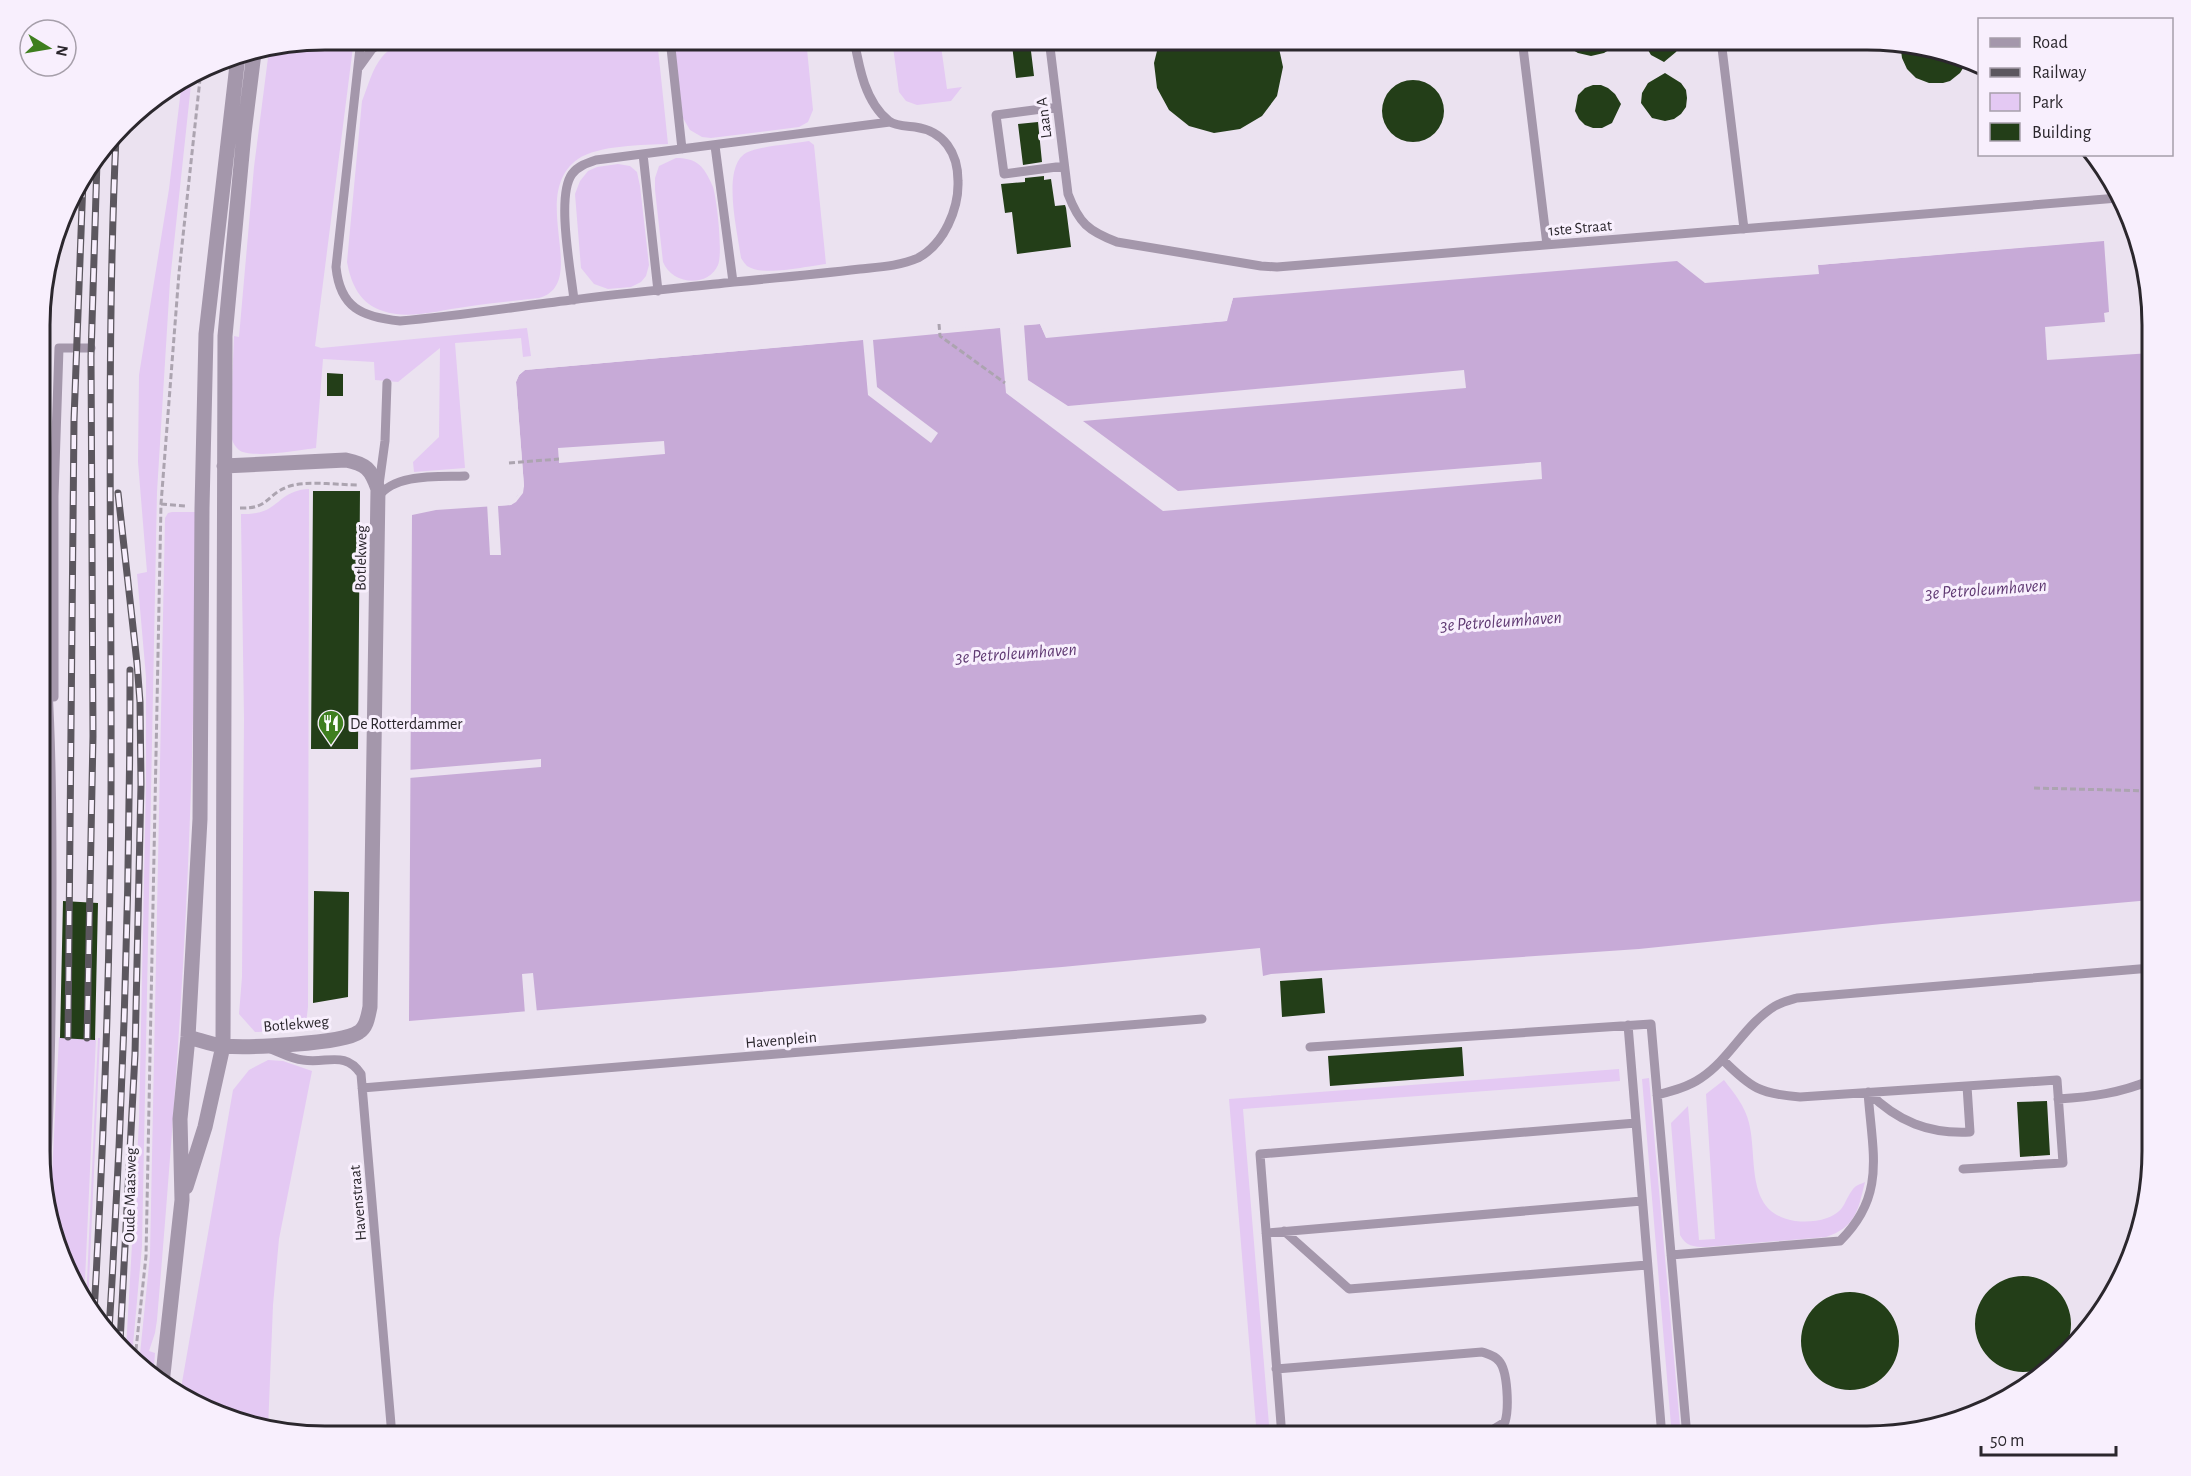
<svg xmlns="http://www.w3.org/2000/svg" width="2191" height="1476" viewBox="0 0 2191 1476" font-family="'Alegreya Sans',sans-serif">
  <rect width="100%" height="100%" fill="#ebe2f0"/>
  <path fill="#e4c9f3" d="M325,39H354L315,346L321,348L527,328L531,356L523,357L521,338L455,343L465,468L414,472L413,462L439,437L440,348L398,382L375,380L374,362L323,359L316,448C299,450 251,459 239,450C233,445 232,439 230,433L234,336L239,337L254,167L269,50Z
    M460,39H657L668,144C644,145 598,145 578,159C527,195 591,283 539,298C514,301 490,303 465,307C440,310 408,320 383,311C360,304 351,284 347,262L362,101C368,86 372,69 382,57C396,38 438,41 460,39Z
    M673,39H806L813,110L808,122L799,127L711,138L702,137L690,130L683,118Z
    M892,39H940L947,89L962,87L951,101L917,105L906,101L899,92Z
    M192,75L170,281L157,492L142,1246L132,1356L126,1349L139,1122L146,783V677L137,574L147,572L138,462L139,375L169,189L182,81Z
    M809,141L814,145L826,264C807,266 763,277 747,266C745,264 743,261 741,258C738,233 720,164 748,152C761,146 793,144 809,141Z
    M676,158C687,158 697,160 704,170C707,174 711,182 713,187C717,200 723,253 718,265C708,288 672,285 663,262L655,190V178L659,166Z
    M618,164L630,166L637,172L640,186L649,265L646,276L641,282L631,287L608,289L594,284L581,268L575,194L580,181L588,171L597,167Z
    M309,489L308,1007L305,1031L255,1032L239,1014L242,977L244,719L241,518V514C246,514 252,514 256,513C278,510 281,490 309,489Z
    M172,512H196C195,613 194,715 190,816C184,985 171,1153 157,1320L155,1333L149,1351L155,1353L153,1379L139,1364L150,1255L165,518L168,513Z
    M59,1037L96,1038L84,1302L77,1294L50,1213Z
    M98,1038H100L88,1306L86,1303Z
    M268,1060L283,1061L312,1071L279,1239L273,1305L268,1429L233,1422L180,1394L233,1090L249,1070Z
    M1619,1069L1620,1081L1243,1109L1270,1437H1257L1229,1099Z
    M1649,1078L1681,1437H1672L1642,1079Z
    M1724,1080C1734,1093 1745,1106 1749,1123C1758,1159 1744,1213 1795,1221C1805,1222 1816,1222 1827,1218C1846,1211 1843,1202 1853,1189C1856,1185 1861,1184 1865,1182C1858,1210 1856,1227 1826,1237L1706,1247C1693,1247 1686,1246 1680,1235L1671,1123L1688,1106L1699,1240L1715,1239L1706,1094Z"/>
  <path fill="#c7aad7" d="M2131,238L2151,307V900L1882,924L1639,949L1271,974L1263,976L1260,948L1062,967L409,1021L412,515L436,510L511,505L524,486L516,382L519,375L525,370L1040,324L1046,337L1226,321L1233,298L1677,261L1705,283L1819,274L1818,265Z"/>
  <path fill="#ebe2f0" d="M2130,235L2145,285L2147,317H2151V353L2047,360L2045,327L2105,322L2104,313L2109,312L2104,241L1818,265V262Z
    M1230,298H1233L1227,321L1046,338L1040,324L1024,325L1028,380L1068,406L1464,370L1466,388L1083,421L1178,491L1541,462L1542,479L1163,511L1006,393L1000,328L873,340L877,387L938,433L931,443L868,395L863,340L525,370L519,375L516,382L524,486L523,493L516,502L511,505L498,506L501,555H490L487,503H497L498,505L499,503L510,502L517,496L521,486L513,382L517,373L524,367L1040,321L1043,322L1048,334L1224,318Z
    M664,441L665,454L559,463L558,448Z
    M541,759V767L409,778L408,770Z
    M533,973L537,1013L525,1014L522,974Z"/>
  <path fill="#233e18" d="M1160,39H1277L1283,67L1277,96L1262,116L1240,129L1214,133L1189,126L1169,110L1157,88L1154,63Z
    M1554,39H1626L1604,53L1591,56L1578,53Z
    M1642,40H1683L1676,52L1664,62L1651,55Z
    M1030,43L1034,76L1016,78L1012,45Z
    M1900,43L1958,54L1968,60L1960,73L1950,81L1943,83H1929L1916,78L1907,69L1902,58Z
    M1665,73L1681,83L1686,90L1687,98L1686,107L1681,114L1674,119L1665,121L1652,118L1641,103L1642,93L1648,83Z
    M1382 111a31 31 0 1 1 62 0a31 31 0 1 1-62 0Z
    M1593,85H1601L1608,88L1615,94L1621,104L1612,123L1602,128H1593L1585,125L1579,119L1575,111L1578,95L1585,88Z
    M1038,122L1042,162L1023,165L1018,124Z
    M1044,176V180L1051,179L1055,206L1065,205L1066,208L1071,247L1017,254L1012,212L1005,213L1001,184L1025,182V178Z
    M327,373L343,374V396H327Z
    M313,491H360L358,749H311Z
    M314,891L349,892L348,997L313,1003Z
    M63,901L98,903L95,1040L60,1038Z
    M1322,978L1325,1013L1282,1017L1280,981Z
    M1462,1047L1464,1076L1330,1086L1328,1056Z
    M2047,1101L2050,1155L2020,1157L2017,1102Z
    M1975 1324a48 48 0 1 1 96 0a48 48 0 1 1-96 0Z
    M1801 1341a49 49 0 1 1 98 0a49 49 0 1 1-98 0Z"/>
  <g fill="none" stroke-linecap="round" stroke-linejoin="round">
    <path stroke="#aca4b0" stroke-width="3" stroke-dasharray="6 3" stroke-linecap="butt" d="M939,324L940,336L1005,383
      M509,463L559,459
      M161,504L186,506
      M240,508C269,509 266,495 287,487C305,480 338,485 359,485
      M2034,788L2151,791
      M135,1359L146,1256L161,504L179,273L201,70"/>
    <path stroke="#a497ab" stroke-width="9" d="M361,39L336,267C340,308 362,317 400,321C457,316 514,307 571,300C625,293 679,288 734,282C776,278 818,274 860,269C879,267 900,266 918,258C944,244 959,209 958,181C958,153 944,131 915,127C907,126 895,126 889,121C865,102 859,67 854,39
      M670,39L682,149
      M1049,39L1068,194C1079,223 1088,231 1117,242L1261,266L1277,267L2118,198
      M1522,39L1547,245
      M1721,40L1744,229
      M359,67L372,49L386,39
      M1057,107L996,115L1004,174L1064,166
      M715,146L733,282
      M643,154L658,291
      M574,300C571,272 556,196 572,174C578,166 587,163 596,160L890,122
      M379,485L385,441L387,383
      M378,497C395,473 438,477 465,476
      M41,602C51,694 52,787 52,880C52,986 51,1093 45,1199
      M54,697V496L59,348H91
      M1628,1025L1662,1437
      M1310,1047L1651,1024L1687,1437
      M271,1049C281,1053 292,1059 303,1060C327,1064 345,1050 361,1074L392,1436
      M1723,1060C1751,1088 1760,1094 1800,1097L2057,1080L2063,1163L1963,1169
      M362,1088L1202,1019
      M1657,1095C1672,1091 1688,1087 1701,1078C1730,1059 1745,1024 1775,1006C1782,1002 1790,1000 1797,998L2151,968
      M2058,1099C2091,1097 2121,1093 2151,1080
      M1284,1231L1349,1289L1647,1265
      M1266,1233L1642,1201
      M1671,1255L1840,1241C1887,1195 1872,1152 1868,1092C1898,1122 1929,1134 1970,1132L1967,1086
      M1276,1369L1482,1352C1488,1354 1494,1355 1499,1361C1508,1371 1509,1409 1505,1422L1492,1430L1427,1437
      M1282,1437L1260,1154L1636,1123"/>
    <path stroke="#a497ab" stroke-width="15" d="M188,1037C200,1040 212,1045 224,1046C248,1048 342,1044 359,1032C367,1027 368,1016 370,1007L378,489C371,469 366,464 346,460L224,466
      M186,1187L205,1127L223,1046L225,336L244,133L254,53
      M162,1384L182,1200L180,1119L188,1037L200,819L202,508L206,334L238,56"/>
    <path stroke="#583f65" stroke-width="18" d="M41,313L43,282"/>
    <g stroke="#5c575f" stroke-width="7">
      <path id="rail" d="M118,493L137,663L140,702L141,784L135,1054L120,1343
        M68,1037L74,420L83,180
        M87,1038L93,736L91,356L97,161
        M94,1313C104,1140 110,966 111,793C112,574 106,356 116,137
        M109,1330C123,1110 130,890 130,670"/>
    </g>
    <use href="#rail" stroke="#f8effd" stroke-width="4.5" stroke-dasharray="14" stroke-linecap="butt"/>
  </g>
  <defs>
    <g id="restaurant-pin" transform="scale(1.35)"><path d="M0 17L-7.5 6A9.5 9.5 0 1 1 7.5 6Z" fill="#3f7f1f" stroke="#f8effd"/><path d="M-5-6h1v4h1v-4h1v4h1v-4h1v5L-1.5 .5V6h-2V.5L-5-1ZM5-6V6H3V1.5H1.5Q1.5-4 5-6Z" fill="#fff"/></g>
  </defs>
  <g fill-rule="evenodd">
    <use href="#restaurant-pin" x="331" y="723"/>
  </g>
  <g text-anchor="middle" stroke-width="6" stroke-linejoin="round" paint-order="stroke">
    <g font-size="16" fill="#2b272d" stroke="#f8effd">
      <text transform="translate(1043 118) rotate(-97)" y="6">Laan A</text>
      <text transform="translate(1580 227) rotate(-5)" y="6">1ste Straat</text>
      <text transform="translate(360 558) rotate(-89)" y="6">Botlekweg</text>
      <text transform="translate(296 1023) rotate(-5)" y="6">Botlekweg</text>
      <text transform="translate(781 1039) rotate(-5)" y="6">Havenplein</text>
      <text transform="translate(129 1195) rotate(-89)" y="6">Oude Maasweg</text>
      <text transform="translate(357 1203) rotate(-95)" y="6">Havenstraat</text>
    </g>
    <g font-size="16" fill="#2b272d" stroke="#f8effd" text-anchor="start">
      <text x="350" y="729">De Rotterdammer</text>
    </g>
    <g font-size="18" font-style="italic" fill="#603a73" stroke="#f8effd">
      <text transform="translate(1986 589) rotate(-4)" y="6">3e Petroleumhaven</text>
      <text transform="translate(1501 621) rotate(-4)" y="6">3e Petroleumhaven</text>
      <text transform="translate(1016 653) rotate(-4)" y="6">3e Petroleumhaven</text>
    </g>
  </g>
  <path d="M0 0H2191V1476H0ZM325 50H1867A275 275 0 0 1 2142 325V1151A275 275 0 0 1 1867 1426H325A275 275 0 0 1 50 1151V325A275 275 0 0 1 325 50Z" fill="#f8effd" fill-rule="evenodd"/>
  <path fill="none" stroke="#2b272d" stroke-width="3" d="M325 50H1867A275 275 0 0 1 2142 325V1151A275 275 0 0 1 1867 1426H325A275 275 0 0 1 50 1151V325A275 275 0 0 1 325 50Z"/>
  <rect x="1978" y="18" width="195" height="138" fill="#f8effd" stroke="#a69faa" stroke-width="1.5"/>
  <rect x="1990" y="38" width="30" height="9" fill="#a497ab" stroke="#a69faa" stroke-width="1.5"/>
  <text x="2032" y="48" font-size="18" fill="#2b272d">Road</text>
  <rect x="1990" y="68" width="30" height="9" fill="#5c575f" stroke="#a69faa" stroke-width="1.5"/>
  <text x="2032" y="78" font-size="18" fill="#2b272d">Railway</text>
  <rect x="1990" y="93" width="30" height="18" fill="#e4c9f3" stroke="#a69faa" stroke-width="1.5"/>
  <text x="2032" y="108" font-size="18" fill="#2b272d">Park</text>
  <rect x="1990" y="123" width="30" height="18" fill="#233e18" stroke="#a69faa" stroke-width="1.5"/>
  <text x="2032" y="138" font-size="18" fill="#2b272d">Building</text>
  <g transform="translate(48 48) rotate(101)"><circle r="28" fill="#f8effd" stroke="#a69faa" stroke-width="1.5"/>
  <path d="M0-4.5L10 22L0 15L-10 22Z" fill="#3f7f1f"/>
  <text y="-9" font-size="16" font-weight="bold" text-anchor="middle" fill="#2b272d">N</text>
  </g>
  <path d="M1981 1446v9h135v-9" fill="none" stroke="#2b272d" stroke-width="3"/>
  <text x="1990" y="1446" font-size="18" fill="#2b272d" stroke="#f8effd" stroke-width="4.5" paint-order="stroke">50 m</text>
</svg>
